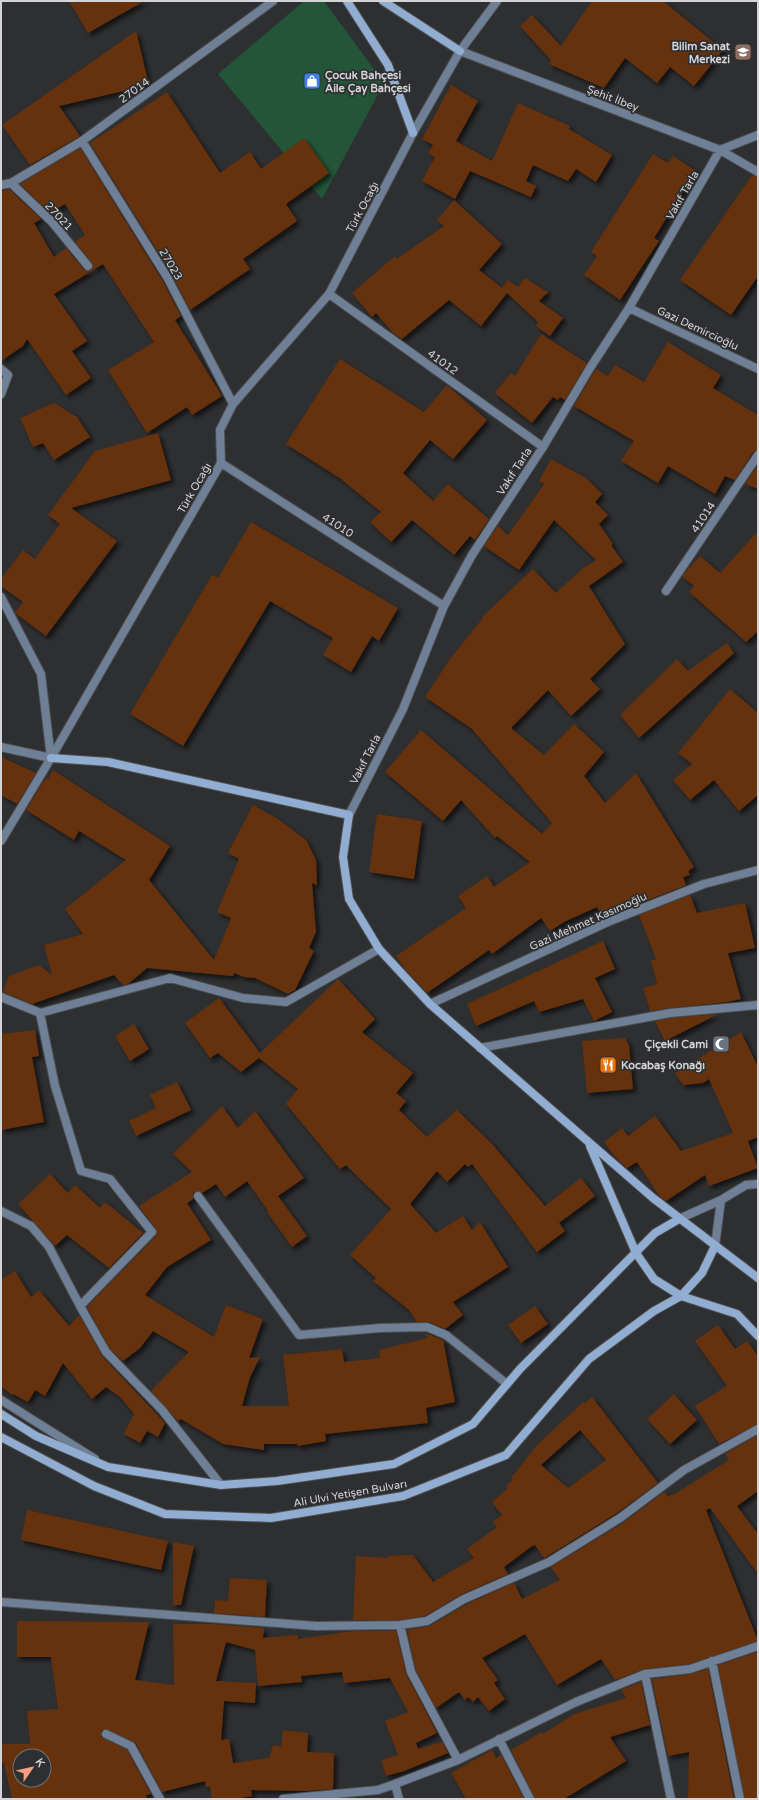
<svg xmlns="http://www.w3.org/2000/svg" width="759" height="1800" viewBox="0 0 759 1800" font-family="'Varela Round',sans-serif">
  <defs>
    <filter id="shadow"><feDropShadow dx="3.5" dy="3.5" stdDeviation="2" flood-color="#0009"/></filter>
  </defs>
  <rect width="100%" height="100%" fill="#2e2f31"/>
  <path fill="#235538" d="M304,1H324L384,83L322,199L218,74Z"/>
  <path fill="#66300c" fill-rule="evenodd" filter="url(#shadow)" d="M69,1H144L88,33Z
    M592,1H663L723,50L694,86L670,67L657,83L625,58L604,88L549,64L551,60L520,26L532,15L561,46Z
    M136,31L149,85L59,106L80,136L30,165L2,125Z
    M451,85L478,101L456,141L492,161L518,103L570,126L569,129L612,155L596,182L576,169L568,181L533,165L526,181L536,186L531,197L470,171L455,199L422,181L435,157L428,154L433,145L422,139Z
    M167,92L220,173L250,152L261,169L304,138L329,173L286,204L297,221L243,259L250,269L190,310L172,274L90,143Z
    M80,148L162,280L181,316L175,320L222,396L192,415L187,407L147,433L108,370L154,342L103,264L54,294L87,341L72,351L91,378L66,395L27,339L23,346L1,361V192L9,189L41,219L34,223L54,257L66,248L84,270H91L93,268L92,263L75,242L85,235L65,204L50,213L20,184Z
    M653,154L668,163L673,156L696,171L654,238L659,241L620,300L584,275L597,256L591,252Z
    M752,175L758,177V276L731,315L680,280Z
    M454,200L502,244L479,270L502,288L508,280L518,287L525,278L548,292L539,301L563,318L550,336L536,326L538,322L507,293L481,326L449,300L402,339L394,334L376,313L372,317L352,293L395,256L397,259L444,226L437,220Z
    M541,334L587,363L565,400L560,397L558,400L553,397L532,423L495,393L511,373L515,376Z
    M668,342L721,375L713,388L758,415V450L753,452L735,480L725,476L715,494L668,466L658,483L621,461L634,441L574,406L596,369L608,376L615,365L644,382Z
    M340,359L424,412L447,385L487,420L453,459L430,440L403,473L433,501L448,484L489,519L475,540L470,536L454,555L412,520L391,542L370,522L381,512L341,479L286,444Z
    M54,403L77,417L90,437L54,460L43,443L33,447L20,418Z
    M158,433L171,480L71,508L117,541L46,636L15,613L23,602L1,586V579L23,550L35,559L60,524L48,515L95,451Z
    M551,459L586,478L602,494L595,502L608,515L599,524L613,544L611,545L623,562L589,586L625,644L590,679L600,689L571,716L548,690L511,728L544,755L574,724L604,752L584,776L605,803L636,773L694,867L688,871L690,875L683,877L686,885L635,905L633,900L601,915L597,907L564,922L550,931L541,918L492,954L489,950L427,993L405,969L396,956L466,908L458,896L487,876L494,887L530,862L497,836L495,838L461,800L443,821L385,772L421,730L542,834L552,823L472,729L425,697L450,659L483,618L482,617L533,569L556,593L581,570L596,560L554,520L519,570L484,546L498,526L508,535L544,484L539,481Z
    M758,465V489L745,484Z
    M251,522L398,608L379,641L372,636L351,672L323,655L333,638L270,601L183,746L130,714L212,575L218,578Z
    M758,531V631L746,642L689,592L694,586L682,576L700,556L720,573Z
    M727,643L734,653L639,738L620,715L677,659L688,671Z
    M730,689L758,713V795L739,811L714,780L690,800L673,780L692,764L678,753Z
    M1,757L36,773L17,804L1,795Z
    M53,770L170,846L149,880L214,960L231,918L217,912L239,859L228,853L253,805L278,819L306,840L316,860L317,885L312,883L316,932L309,948L314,951L295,990L288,994L255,978L244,977L234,973L233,976L147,968L128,984L123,985L114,975L32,1004L3,992L9,976L39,965L52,975L44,945L83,934L65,909L126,860L79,831L74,840L26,810L46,778L48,779Z
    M377,814L422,821L414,879L369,872Z
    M690,895L697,913L745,903L755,948L728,953L741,999L727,1002L670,1008L650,1011L643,988L657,984L651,961L656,959L639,915Z
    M603,941L615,969L595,978L612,1012L594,1021L583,999L539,1012L534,1001L476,1026L467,1004Z
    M338,979L375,1019L362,1032L413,1073L396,1093L406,1101L399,1110L427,1137L457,1110L492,1144L545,1206L581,1178L595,1196L559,1223L565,1231L537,1252L472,1164L468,1167L465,1164L447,1182L437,1171L410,1204L436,1233L463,1216L472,1230L480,1222L508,1267L453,1302L463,1315L445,1329L429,1322H417L409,1310L373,1281L376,1278L350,1255L391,1209L346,1165L340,1169L286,1104L298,1089L259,1058L241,1072L218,1053L210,1058L185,1023L219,998L260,1053Z
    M718,1014L665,1041L655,1021L671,1018Z
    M134,1024L149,1049L130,1061L115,1036Z
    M35,1030L39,1056L32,1057L44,1122L1,1130V1034Z
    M741,1032L758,1067V1137L748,1141L758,1168L709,1186L705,1175L666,1201L660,1197L637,1162L627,1168L616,1158L604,1142L622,1128L628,1136L655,1116L681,1151L733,1133L709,1079L703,1083L683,1085L675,1073Z
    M625,1038L629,1045L633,1089L587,1093L582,1041Z
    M177,1082L191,1110L136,1136L129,1121L156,1108L150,1095Z
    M222,1106L238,1128L255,1111L304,1178L278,1196L307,1236L292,1247L267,1212L268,1211L247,1181L225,1197L216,1184L202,1193L197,1191L193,1193V1199L187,1203L211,1240L167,1267L145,1295L214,1337L226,1305L263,1319L249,1358L260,1357L250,1377L242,1406H289L283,1355L342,1349L344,1362L380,1358L379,1350L428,1338L424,1333L443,1340L455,1402L426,1408L428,1423L325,1434L326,1441L298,1446L297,1444H264V1450L223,1444L181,1419L178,1421L151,1391L189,1352L153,1331L140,1348L123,1361L110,1349L87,1307L156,1236V1229L139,1206L192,1172L173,1154Z
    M50,1174L68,1193L75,1185L100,1208L105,1202L143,1233L109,1268L67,1235L55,1246L18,1204Z
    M15,1271L31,1297L39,1290L69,1326L79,1315L102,1356L165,1423L158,1437L147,1431L140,1443L124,1434L134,1414L121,1398L106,1387L92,1399L63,1363L45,1396L35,1390L28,1402L13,1394L12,1395L1,1386V1280Z
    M535,1306L548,1324L521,1343L508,1325Z
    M718,1325L735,1349L747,1341L758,1356V1424L719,1444L695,1406L727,1386L695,1341Z
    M674,1394L697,1420L670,1444L647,1419Z
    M592,1397L658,1483L617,1513L546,1557L544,1558L535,1545L532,1546L504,1567L508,1574L462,1594L425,1616L400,1620H353L356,1556L389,1558L388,1556L413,1555L433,1582L474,1558L467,1549L497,1527L493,1522L502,1515L492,1502L508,1488L506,1486L513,1480L511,1478L537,1445L583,1402L584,1404ZM580,1430L606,1460L568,1488L541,1465Z
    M758,1435V1491L737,1506L758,1534V1574L710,1508L706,1510L758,1641L689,1664L644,1669L615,1680L601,1659L557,1685L525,1634L482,1658L498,1680L494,1683L505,1699L489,1711L478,1697L473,1702L468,1697L465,1700L459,1692L436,1708L416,1670L407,1630L430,1626L467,1604L514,1583L522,1599L560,1580L551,1567L623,1523L664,1492L669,1497L672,1494L673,1495L729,1460L725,1454Z
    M27,1510L168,1541L161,1570L21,1540Z
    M173,1542L194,1546L181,1605H173Z
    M230,1578L267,1580L265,1617L214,1613L215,1600L228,1601Z
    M17,1621L149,1622L135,1680L174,1685L173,1624H213L264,1628L263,1638L298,1635V1639L353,1631H396L406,1674L437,1733L416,1743L418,1749L442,1742L448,1753L404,1771L386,1776L381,1760L398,1755L385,1721L408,1712L390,1678L344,1683L342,1672L301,1676L302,1682L258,1686L255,1650L226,1642L216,1681L256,1683L255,1703L224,1701L221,1740L229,1739L233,1763L269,1758L273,1745L281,1747L283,1730L308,1733L307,1752L334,1753L333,1789L306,1791L251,1790L252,1796L235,1799H212L210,1787H206L205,1781L162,1792L136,1743L106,1729L101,1731V1737L127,1750L151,1794L146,1795L147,1799H12L4,1763H1V1744H30L27,1711L58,1709L51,1657H17ZM20,1756H44V1780H20Z
    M758,1652V1799H745L718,1665Z
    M708,1669L734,1799H688L689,1752L668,1756L652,1679L691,1674Z
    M641,1682L650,1725L610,1737L626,1761L564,1799H535L511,1750L542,1732L543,1734L574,1714L626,1698L621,1690Z
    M492,1750L496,1758L501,1755L524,1799H466L451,1773Z"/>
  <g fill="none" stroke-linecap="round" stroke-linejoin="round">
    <g stroke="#4c4d4f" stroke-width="10">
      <path id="street" d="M460,51L720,150L758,135
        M82,141L167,277L233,404
        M11,183L52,222L88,266
        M1,185L11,183L82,141L273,1
        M329,294L543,447
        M629,308L758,369
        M1,369L8,375L1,394
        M221,463L444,606
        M666,591L758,455
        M1,597L41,674L51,758
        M1,747L51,758
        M349,815L403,709L444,606L472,555L543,447L590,368L629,308L720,150L758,172
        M1,841L51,758L221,463L220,430L233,404L329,294L413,133L460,51L497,1
        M1,997L40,1013L170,978L243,998L286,1002L379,949
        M430,1004L610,921L704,884L758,870
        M40,1013L55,1086L81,1171L110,1179L152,1232L80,1306
        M480,1048L670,1013L758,1005
        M198,1196L299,1335L380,1328L427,1327L446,1335L507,1384
        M1,1211L31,1226L49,1247L80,1306L106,1352L162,1410L221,1485
        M679,1219L721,1200L746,1185L758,1184
        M715,1246L721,1200
        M1,1400L95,1459
        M1,1602L316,1626L400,1625L427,1621L464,1599L549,1562L620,1518L684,1470L758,1429
        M400,1625L411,1672L458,1760
        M712,1661L740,1799
        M645,1674L671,1799
        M106,1734L131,1746L160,1799
        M499,1739L530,1799
        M283,1799L378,1790L395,1784
        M399,1799L395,1784L458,1760L576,1702L645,1674L690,1669L758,1646"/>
    </g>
    <g stroke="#4c4d4f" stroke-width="10">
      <path id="secondary" d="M347,1L388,65L413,133
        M383,1L460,51
        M51,758L108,762L349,815L343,857L349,899L379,949L430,1004L653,1198L758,1278
        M590,1146L636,1253L654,1279L681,1296L702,1273L715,1246
        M1,1414L36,1436L108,1467L221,1485L277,1481L394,1464L473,1424L520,1369L655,1233L679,1219
        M1,1437L94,1486L165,1514L271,1518L403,1496L506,1455L589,1359L654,1311L681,1296L737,1314L758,1336"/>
    </g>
    <use href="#street" stroke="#6e7f96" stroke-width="8"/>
    <use href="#secondary" stroke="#91add1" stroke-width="8"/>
  </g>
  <defs>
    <g id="school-square" transform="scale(0.9)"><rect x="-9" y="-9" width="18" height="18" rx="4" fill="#8d6e63" stroke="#2e2f31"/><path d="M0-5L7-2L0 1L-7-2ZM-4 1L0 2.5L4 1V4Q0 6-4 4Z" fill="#fff"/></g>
    <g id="shop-square" transform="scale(0.9)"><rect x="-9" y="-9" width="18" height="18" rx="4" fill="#3f7fe0" stroke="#2e2f31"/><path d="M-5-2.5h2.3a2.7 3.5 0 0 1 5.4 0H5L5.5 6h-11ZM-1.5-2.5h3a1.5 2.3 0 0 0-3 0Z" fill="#fff"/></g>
    <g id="mosque-square" transform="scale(0.9)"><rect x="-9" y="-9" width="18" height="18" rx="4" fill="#6b7280" stroke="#2e2f31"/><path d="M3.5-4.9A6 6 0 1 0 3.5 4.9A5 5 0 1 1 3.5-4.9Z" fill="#fff"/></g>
    <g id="restaurant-square" transform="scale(0.9)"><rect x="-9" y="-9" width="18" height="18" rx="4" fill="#e8710a" stroke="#2e2f31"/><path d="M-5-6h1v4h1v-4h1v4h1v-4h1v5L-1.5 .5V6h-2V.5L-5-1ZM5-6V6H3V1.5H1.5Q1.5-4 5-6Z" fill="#fff"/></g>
  </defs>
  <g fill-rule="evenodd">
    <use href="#school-square" x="743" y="52"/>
    <use href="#shop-square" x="312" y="81"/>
    <use href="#mosque-square" x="721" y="1044"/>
    <use href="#restaurant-square" x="608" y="1065"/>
  </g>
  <g text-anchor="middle" stroke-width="3.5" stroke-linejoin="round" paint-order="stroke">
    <g font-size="11" font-weight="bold" fill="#d4d4d6" stroke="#2e2f31" text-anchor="end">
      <text x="730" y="50">Bilim Sanat<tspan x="730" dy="13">Merkezi</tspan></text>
      <text x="325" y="79" text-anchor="start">Çocuk Bahçesi<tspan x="325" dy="13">Aile Çay Bahçesi</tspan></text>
      <text x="708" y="1048">Çiçekli Cami</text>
      <text x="621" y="1069" text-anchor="start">Kocabaş Konağı</text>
    </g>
    <g font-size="11" fill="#d4d4d6" stroke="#2e2f31">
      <text transform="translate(134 90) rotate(-36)" y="4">27014</text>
      <text transform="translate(613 98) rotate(21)" y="4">Şehit İlbey</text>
      <text transform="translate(682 195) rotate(-60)" y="4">Vakıf Tarla</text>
      <text transform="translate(362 207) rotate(-62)" y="4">Türk Ocağı</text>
      <text transform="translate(59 216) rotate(47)" y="4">27021</text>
      <text transform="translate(171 264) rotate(59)" y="4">27023</text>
      <text transform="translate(698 328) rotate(25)" y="4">Gazi Demircioğlu</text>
      <text transform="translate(443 362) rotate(36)" y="4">41012</text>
      <text transform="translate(514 471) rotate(-57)" y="4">Vakıf Tarla</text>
      <text transform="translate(194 488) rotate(-60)" y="4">Türk Ocağı</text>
      <text transform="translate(703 517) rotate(-56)" y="4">41014</text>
      <text transform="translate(338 525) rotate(33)" y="4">41010</text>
      <text transform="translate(365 759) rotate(-63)" y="4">Vakıf Tarla</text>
      <text transform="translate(588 921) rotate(-24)" y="4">Gazi Mehmet Kasımoğlu</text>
      <text transform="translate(350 1493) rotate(-10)" y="4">Ali Ulvi Yetişen Bulvarı</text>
    </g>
  </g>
  <rect width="759" height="1800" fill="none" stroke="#d4d4d6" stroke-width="4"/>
  <g transform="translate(32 1768) rotate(56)"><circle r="19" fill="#2e2f31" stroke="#707173"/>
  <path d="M0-3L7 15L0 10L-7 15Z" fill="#f39f83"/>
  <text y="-6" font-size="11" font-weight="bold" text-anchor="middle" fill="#d4d4d6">K</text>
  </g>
</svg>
